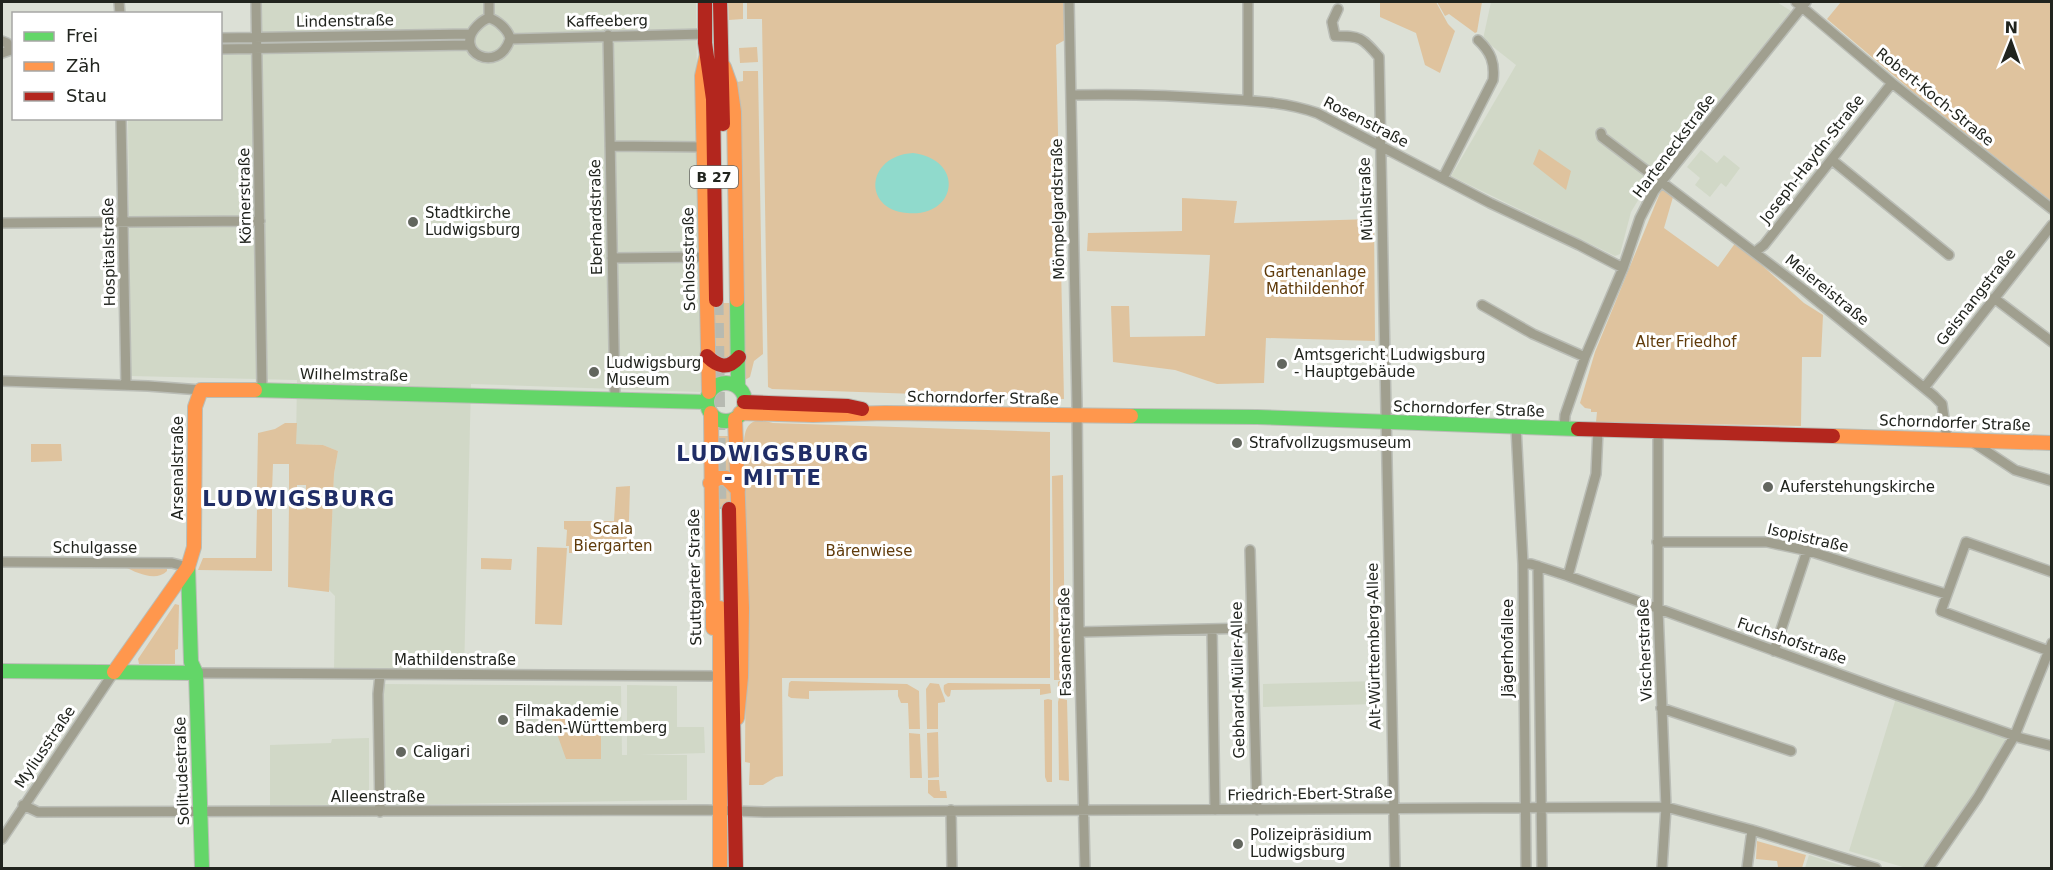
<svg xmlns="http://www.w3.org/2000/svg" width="2053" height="870" viewBox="0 0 2053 870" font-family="'DejaVu Sans',sans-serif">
  <rect width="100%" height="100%" fill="#dce0d6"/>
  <path fill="#d1d8c7" d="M259,2H696L701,392L471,384L464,673L334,672L335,596L329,590L334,474L338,451L323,445L296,444L297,380L131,376L128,119L220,118L221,54L261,53Z
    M1491,2H1777L1791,11L1660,174L1646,187L1631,212L1620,254L1615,256L1451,176L1516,65L1483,39Z
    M1701,150L1717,163L1724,155L1740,168L1726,187L1721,183L1710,197L1695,185L1700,178L1687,167Z
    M1378,681V704L1263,707V684Z
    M384,684L621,686L622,755H627V685L677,686V727H704L705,753L640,755H687V800L384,805Z
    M1897,695L2015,735L1925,868H1906L1849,851Z
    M369,738V800L367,804L270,806V745L331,743L332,739Z
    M1809,855L1843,866L1852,868H1805Z"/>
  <path fill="#dfc39e" d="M728,2H743V19L729,20Z
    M747,2H1065V40L1056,45L1064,399L772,389L768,387L762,19H747Z
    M1380,2H1436L1448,24L1455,31L1440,73L1425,65L1416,33L1380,17Z
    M1437,2H1482L1477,32L1475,33L1449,14L1445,16Z
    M1841,2H2051V201L1912,91L1827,19Z
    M757,47L758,62L740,63L739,48Z
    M713,48H717L721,303H734V356L729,363L716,357V327L711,311Z
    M743,71H758L763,354L754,361L750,377L743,381L737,82L743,81Z
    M1539,149L1571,171L1566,190L1533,164Z
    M1662,188L1673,197L1664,228L1718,267L1736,242L1804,303L1823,315L1821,357H1802L1801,426L1596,422L1597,412H1591V409L1585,408L1580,403L1595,352Z
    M1182,198L1237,201L1234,223L1374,219L1375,341L1266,338L1264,383L1217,384L1175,370L1113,362L1111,306H1129L1130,337L1205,336L1210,255L1087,251L1088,233L1182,231Z
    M761,420L773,423L1050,432V678H782L783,776L776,777L763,785H749L750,763L745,762V758L746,621L744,442C745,429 748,421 761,420Z
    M285,423H297L296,444L323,445L338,451L334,474L329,592L288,587L289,503H297V510L306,509V485H297V492H289V464H273L272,491L257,488L258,433L275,429Z
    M717,436H730L731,474H714Z
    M31,444H61L62,461L31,462Z
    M1063,475L1065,679H1067V695L1058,694V682L1061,680H1054L1052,476Z
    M730,484L736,509H715L716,485Z
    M630,486L628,553H569V546H566L567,530L564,529V521H614L616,487Z
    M272,506V571L198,570L203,558H256L257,510Z
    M537,547L567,548L562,625L535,624Z
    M481,558L512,559L511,570L481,569Z
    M167,566V571C156,582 137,573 125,567Z
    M175,604L179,605L178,649L175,650V664H139L138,659Z
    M791,681L907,684L919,691L920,729H909L908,703H901L898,696V690L809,691V699L791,698L788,696L789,683Z
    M930,683L939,684L945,700V702L938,703V729H927L926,689Z
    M948,683L1050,684L1051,693L1040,695V689L951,690L950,696L948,697C944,694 943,690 944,685Z
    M1059,698L1067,700L1069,781L1059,780L1058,702Z
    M1048,699L1052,700V782H1047L1045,777L1044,700Z
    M551,717L601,718V759H566Z
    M938,732L939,777L928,778L927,733Z
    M909,733L920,734L922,778H910Z
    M928,780H939L940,791H946L947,798H934L928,793Z
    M1757,841L1806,855L1802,868H1781L1778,867L1777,861L1756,859Z"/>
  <path fill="#90dacc" d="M913,153C966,160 957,218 907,213C862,209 866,156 913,153Z"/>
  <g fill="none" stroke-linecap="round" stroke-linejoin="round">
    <path stroke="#b7bab1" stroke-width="15" stroke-dasharray="15 8" stroke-linecap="butt" d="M716,300L719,509"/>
    <g stroke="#babdb6" stroke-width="12">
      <path id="street" d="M119,2L120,14
        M256,2L262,389
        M489,2V18
        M1069,2L1077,405L1079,628L1085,868
        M1248,2V100
        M1796,2L1892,83L2052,209
        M1338,9L1332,22L1335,36C1360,36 1362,37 1379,57L1395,868
        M489,18C484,19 481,22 477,26C452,51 498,76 510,39
        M489,18C497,20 509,30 510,39
        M608,35L615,399
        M220,38L470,34
        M510,39L705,34
        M2,41L7,43L11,49
        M220,49L470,45
        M2,53L14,49
        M1071,95C1121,94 1171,95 1222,99C1255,101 1286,102 1317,113L1490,203L1579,245L1623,268
        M121,118L126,385
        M1601,133L1602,137L1804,290L1934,396L1942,404L1947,439
        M610,146L704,147
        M1832,160L1949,255
        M1443,178L1493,80C1495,63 1491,52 1478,40
        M2,223L260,221
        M1755,252L1764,245L1892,83
        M612,258L705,257
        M1994,298L2052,342
        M1482,305L1533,334L1585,357
        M2,381L148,386L201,390
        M1924,388L2052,225
        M1516,427L1523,564L1526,868
        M1564,429L1565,415L1585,357L1623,268L1640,218L1654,191L1806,2
        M1658,431V610L1666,807L1662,868
        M1971,441L2015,470L2052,481
        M1657,542H1767L1809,551L1946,594
        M1250,550L1257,810
        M2,562L172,563L188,567
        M1523,564H1531L1568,576L1897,695L2021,738L2052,746
        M1538,566L1542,868
        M1568,576L1596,474L1598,430
        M1212,629L1215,810
        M1079,632L1252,628
        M1774,651L1807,551
        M2049,651L1941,611L1966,542L2052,572
        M196,673L714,676
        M1661,708L1791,751
        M23,805L38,812L707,810L765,812L1666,807L1752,830L1876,868
        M951,810L952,868
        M380,812L378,694L380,675
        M2,839L114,672
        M1747,868L1752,830
        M1929,868L1978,797L2015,735L2052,643"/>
    </g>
    <g stroke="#babdb6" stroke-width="16">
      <path id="fast" d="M737,300L738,387
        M707 402a19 19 0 1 1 38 0a19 19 0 1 1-38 0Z
        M255,390L707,402
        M1131,416L1257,417L1578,429
        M188,567L191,662L196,673L202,868
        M2,671L196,673"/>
    </g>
    <g stroke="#babdb6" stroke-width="16">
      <path id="slow" d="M706,58L702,76L709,392
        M724,67L730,84L734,112L737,300
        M711,413L713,628
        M740,413L813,415L885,413L1131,416
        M735,419L742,608L741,677L737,718
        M1833,436L2052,443
        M710,483L719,478H726L738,490
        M720,608V868
        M114,672L188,567L194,547L195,407L201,390H255"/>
    </g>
    <g stroke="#babdb6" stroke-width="16">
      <path id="jam" d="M705,2V43L713,99L716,300
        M720,2L723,124
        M707,356C718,367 728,370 739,357
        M744,402L848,406L862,409
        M1578,429L1833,436
        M729,509L736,868"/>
    </g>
    <use href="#street" stroke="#a09f8f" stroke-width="9"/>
    <use href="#fast" stroke="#63d668" stroke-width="14"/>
    <use href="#slow" stroke="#ff974d" stroke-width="14"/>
    <use href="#jam" stroke="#b3261e" stroke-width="14"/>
  </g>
  <g fill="#62665e" stroke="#fff" stroke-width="2">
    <circle cx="413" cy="222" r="6"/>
    <circle cx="1282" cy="364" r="6"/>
    <circle cx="594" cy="372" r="6"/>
    <circle cx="1237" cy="443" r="6"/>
    <circle cx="1768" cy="487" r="6"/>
    <circle cx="503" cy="720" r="6"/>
    <circle cx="401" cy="752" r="6"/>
    <circle cx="1238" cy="844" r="6"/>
  </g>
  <g text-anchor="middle" stroke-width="6" stroke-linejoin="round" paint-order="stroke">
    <rect fill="#fff" stroke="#646662" stroke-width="1.5" x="690" y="166" width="48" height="22" rx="4.5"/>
    <g font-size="14" font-weight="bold" fill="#21241e">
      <text x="714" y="182">B 27</text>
    </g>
    <g font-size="15" fill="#21241e" stroke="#fff">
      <text transform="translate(345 21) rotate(-1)" y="5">Lindenstraße</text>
      <text transform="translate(607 21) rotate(-1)" y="5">Kaffeeberg</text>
      <text transform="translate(1935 97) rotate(39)" y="5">Robert-Koch-Straße</text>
      <text transform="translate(1366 122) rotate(27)" y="5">Rosenstraße</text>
      <text transform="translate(1674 146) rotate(-53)" y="5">Harteneckstraße</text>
      <text transform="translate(1812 159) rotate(-52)" y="5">Joseph-Haydn-Straße</text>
      <text transform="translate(245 196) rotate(-91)" y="5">Körnerstraße</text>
      <text transform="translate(1366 199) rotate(-92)" y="5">Mühlstraße</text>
      <text transform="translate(1058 209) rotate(-91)" y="5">Mömpelgardstraße</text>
      <text transform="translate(596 217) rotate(-91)" y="5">Eberhardstraße</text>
      <text transform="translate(109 252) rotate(-91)" y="5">Hospitalstraße</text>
      <text transform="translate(689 259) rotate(-91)" y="5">Schlossstraße</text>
      <text transform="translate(1827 290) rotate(39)" y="5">Meiereistraße</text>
      <text transform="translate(1976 297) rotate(-52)" y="5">Geisnangstraße</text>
      <text transform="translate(354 375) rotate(1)" y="5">Wilhelmstraße</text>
      <text transform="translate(983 398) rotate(1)" y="5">Schorndorfer Straße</text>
      <text transform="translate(1469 409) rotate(2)" y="5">Schorndorfer Straße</text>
      <text transform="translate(1955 423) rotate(2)" y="5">Schorndorfer Straße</text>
      <text transform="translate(178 468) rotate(-90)" y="5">Arsenalstraße</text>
      <text transform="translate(1808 538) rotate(13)" y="5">Isopistraße</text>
      <text x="95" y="553">Schulgasse</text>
      <text transform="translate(695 577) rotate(-91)" y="5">Stuttgarter Straße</text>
      <text transform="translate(1792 641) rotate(19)" y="5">Fuchshofstraße</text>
      <text transform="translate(1065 642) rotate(-91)" y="5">Fasanenstraße</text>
      <text transform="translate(1374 646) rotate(-91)" y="5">Alt-Württemberg-Allee</text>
      <text transform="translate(1508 648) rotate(-90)" y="5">Jägerhofallee</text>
      <text transform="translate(1645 650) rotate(-92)" y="5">Vischerstraße</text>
      <text x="455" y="665">Mathildenstraße</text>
      <text transform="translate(1238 680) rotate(-91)" y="5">Gebhard-Müller-Allee</text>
      <text transform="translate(45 747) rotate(-56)" y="5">Myliusstraße</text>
      <text transform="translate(182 771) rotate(-92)" y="5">Solitudestraße</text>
      <text transform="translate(1310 794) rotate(-1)" y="5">Friedrich-Ebert-Straße</text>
      <text x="378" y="802">Alleenstraße</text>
    </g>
    <g font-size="15" fill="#21241e" stroke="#fff" text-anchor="start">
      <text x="425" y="218">Stadtkirche<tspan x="425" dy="17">Ludwigsburg</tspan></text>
      <text x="1294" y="360">Amtsgericht Ludwigsburg<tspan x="1294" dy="17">- Hauptgebäude</tspan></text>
      <text x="606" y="368">Ludwigsburg<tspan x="606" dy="17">Museum</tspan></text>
      <text x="1249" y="448">Strafvollzugsmuseum</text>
      <text x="1780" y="492">Auferstehungskirche</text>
      <text x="515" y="716">Filmakademie<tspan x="515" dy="17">Baden-Württemberg</tspan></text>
      <text x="413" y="757">Caligari</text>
      <text x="1250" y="840">Polizeipräsidium<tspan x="1250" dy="17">Ludwigsburg</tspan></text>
    </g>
    <g font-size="15" fill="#603b0b" stroke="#fff">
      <text x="1315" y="277">Gartenanlage<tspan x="1315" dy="17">Mathildenhof</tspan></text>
      <text x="1686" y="347">Alter Friedhof</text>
      <text x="613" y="534">Scala<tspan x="613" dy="17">Biergarten</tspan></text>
      <text x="869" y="556">Bärenwiese</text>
    </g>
    <g font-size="21" font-weight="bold" letter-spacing="1.5" fill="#202d66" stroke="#fff">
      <text x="773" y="461">LUDWIGSBURG<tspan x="773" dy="24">- MITTE</tspan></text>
      <text x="299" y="506">LUDWIGSBURG</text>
    </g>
  </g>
  <rect width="2053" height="870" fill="none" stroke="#21241e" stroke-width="6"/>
  <rect x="12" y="12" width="210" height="108" fill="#ffffff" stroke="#a6a7a5" stroke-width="1.5"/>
  <rect x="24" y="32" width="30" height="9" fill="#63d668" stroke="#a6a7a5" stroke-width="1.5"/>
  <text x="66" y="42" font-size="18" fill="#21241e">Frei</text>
  <rect x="24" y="62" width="30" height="9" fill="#ff974d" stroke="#a6a7a5" stroke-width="1.5"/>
  <text x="66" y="72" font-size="18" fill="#21241e">Zäh</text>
  <rect x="24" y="92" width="30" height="9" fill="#b3261e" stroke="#a6a7a5" stroke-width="1.5"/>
  <text x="66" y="102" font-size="18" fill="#21241e">Stau</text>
  <g transform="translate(2011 42) rotate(1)" stroke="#ffffff" stroke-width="4.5" paint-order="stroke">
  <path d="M0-4.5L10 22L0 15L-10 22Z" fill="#21241e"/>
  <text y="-9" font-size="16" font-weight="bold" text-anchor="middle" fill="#21241e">N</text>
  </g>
</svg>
